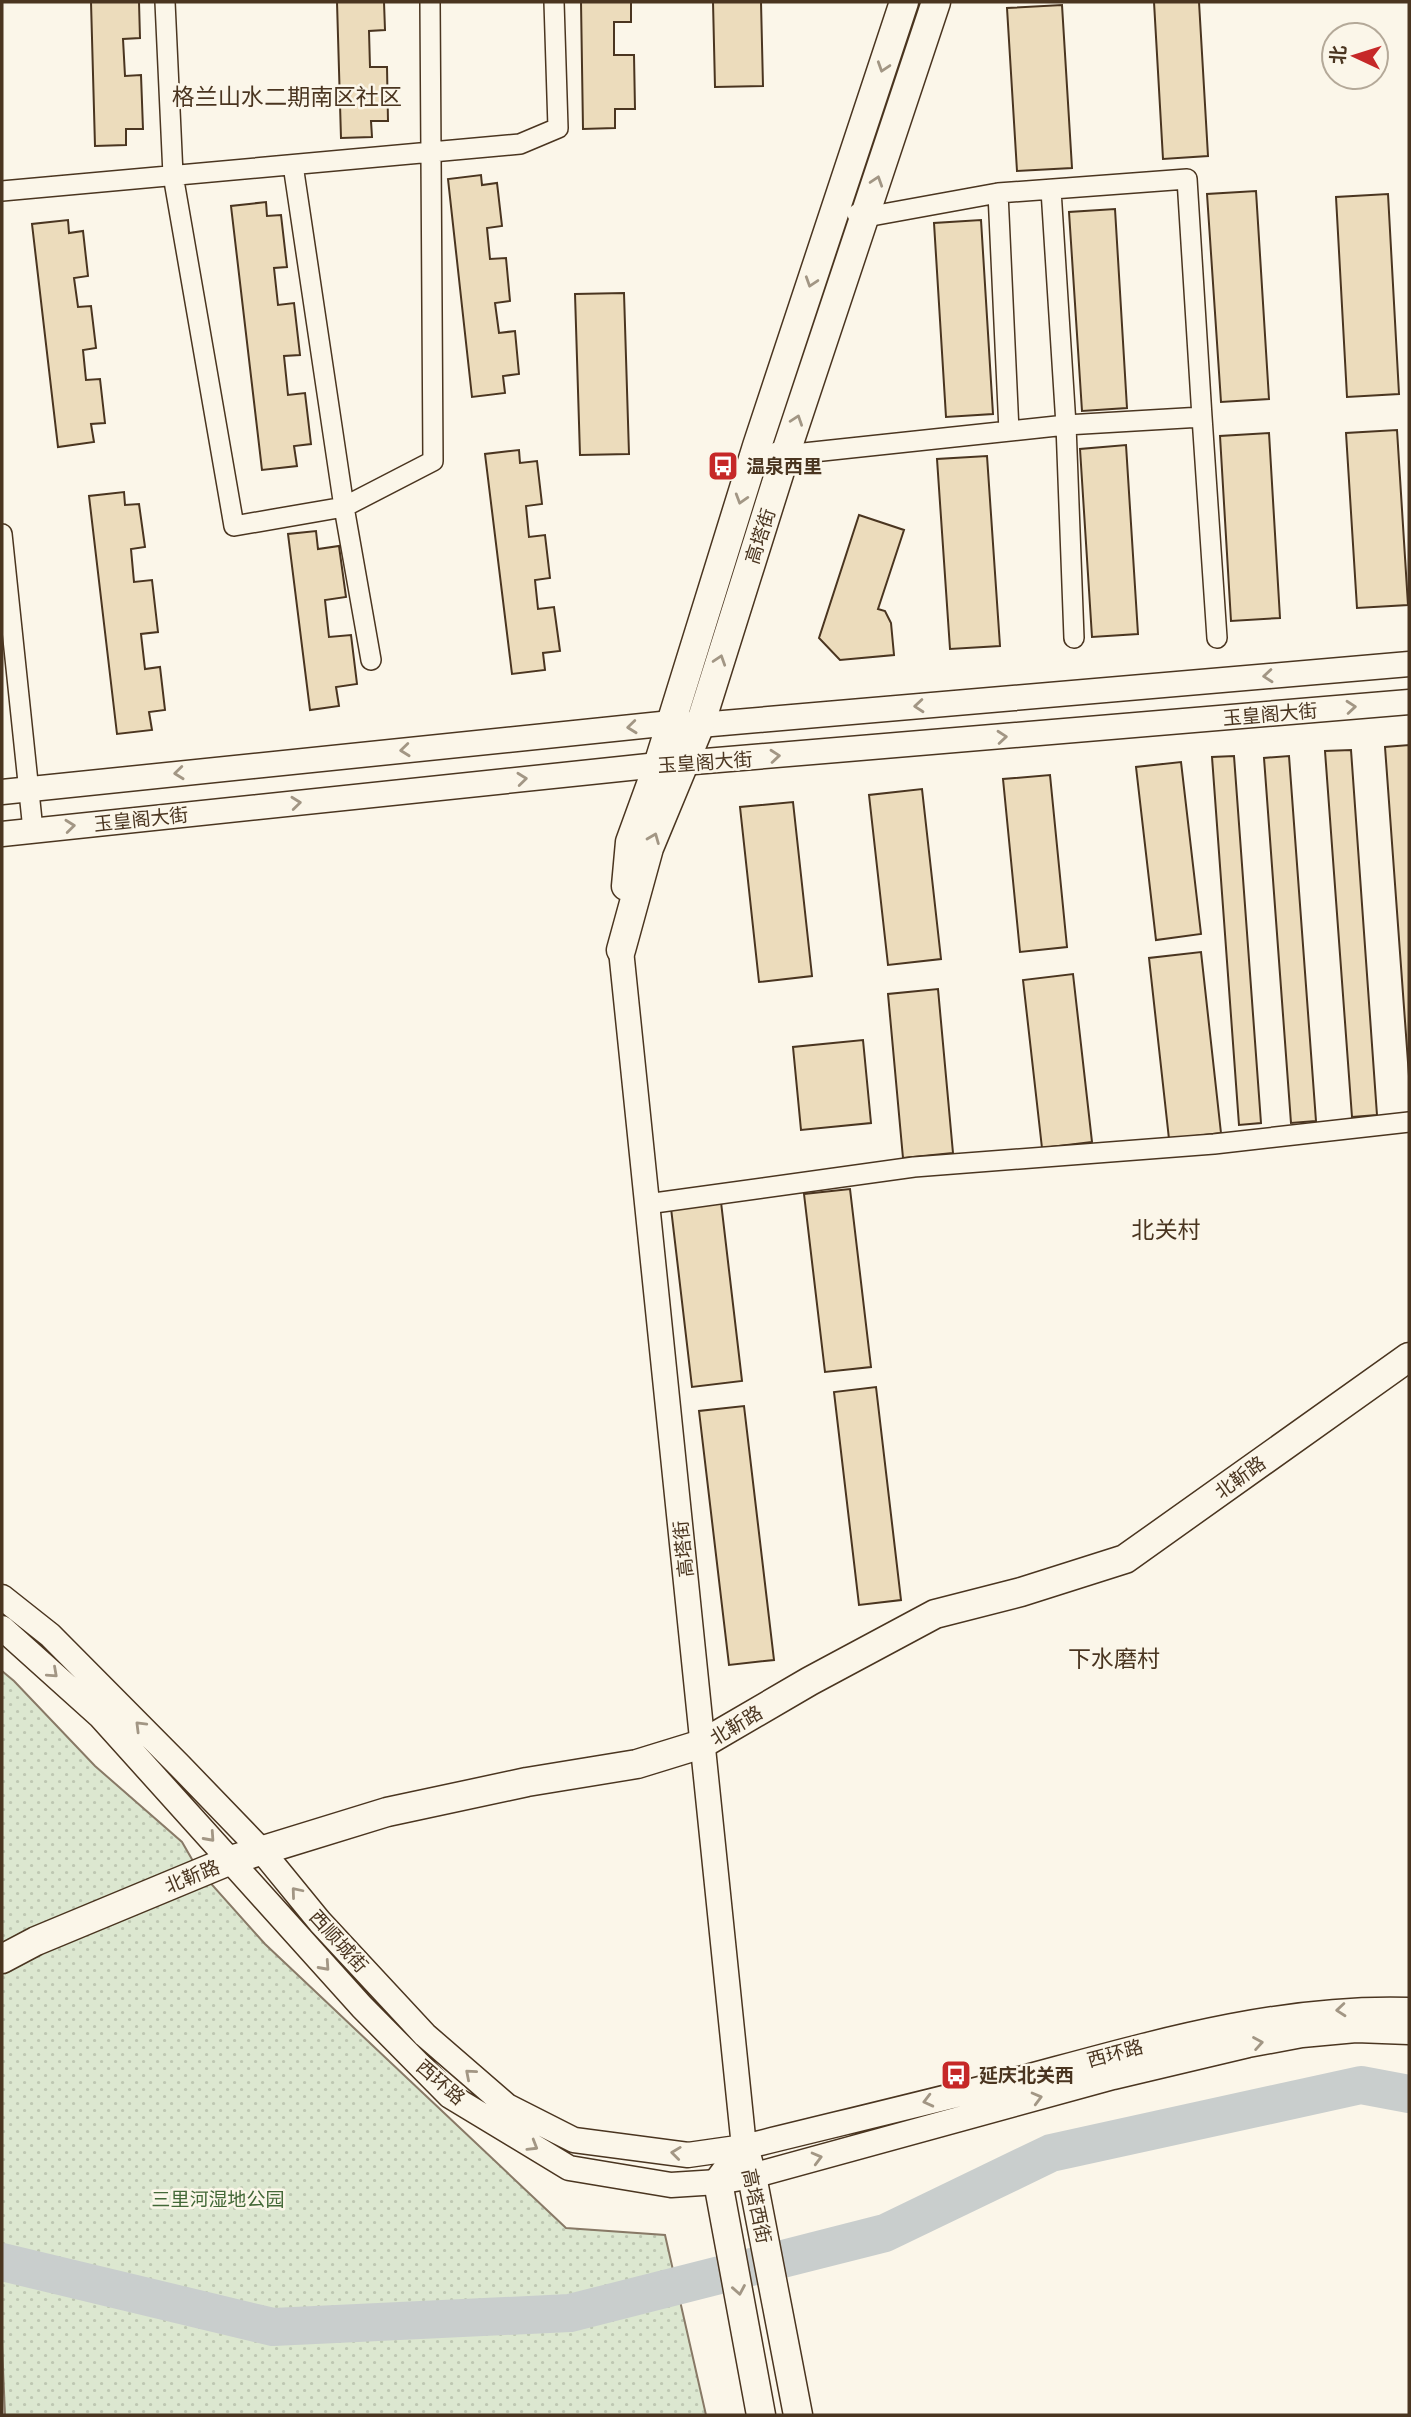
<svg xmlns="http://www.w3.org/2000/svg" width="1411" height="2417" viewBox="0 0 1411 2417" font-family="'Noto Sans','Noto Sans SC',sans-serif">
  <defs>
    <pattern id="park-dots" width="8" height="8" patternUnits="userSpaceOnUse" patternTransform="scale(1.75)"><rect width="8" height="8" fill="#dce7d0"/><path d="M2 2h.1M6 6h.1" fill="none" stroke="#bec7b2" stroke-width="1.8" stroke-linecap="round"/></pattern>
  </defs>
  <rect width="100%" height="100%" fill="#fbf6e9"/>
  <path fill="url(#park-dots)" stroke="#887966" stroke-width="2" d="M2,1671L14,1681L95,1766L182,1842L197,1868L265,1944L566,2228L665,2235L706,2415H5L2,2345Z"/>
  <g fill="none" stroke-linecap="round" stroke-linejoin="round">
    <path stroke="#c9cecd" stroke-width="38" d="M2,2262L273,2327L570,2313L885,2233L1051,2153L1361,2085L1409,2094"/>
  </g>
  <path fill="#ecdcbc" stroke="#4a3520" stroke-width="2" d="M91,2H139L140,38L123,39L125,76L141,75L143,129H126V145L95,146Z
    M337,2H384L385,30L369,31L370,67H387L388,121H371L372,137L341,138Z
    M581,2H631V22H614V55H634L635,109H615V128L583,129Z
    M713,2H761L763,86L715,87Z
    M1154,2H1199L1208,156L1163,159Z
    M1062,5L1072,168L1017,171L1007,8Z
    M481,175L482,185L497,183L502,226L487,228L490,259L506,258L510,301L495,303L499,333L515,331L519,374L503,376L505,393L472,397L448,179Z
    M1256,191L1269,399L1221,402L1207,194Z
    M1388,194L1399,394L1347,397L1336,197Z
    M266,202L267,216L281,215L287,267L274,268L278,305L294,303L300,355L284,356L288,395L305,393L311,444L294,446L297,466L262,470L231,206Z
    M1115,209L1127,408L1082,411L1069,212Z
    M68,220L69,233L83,231L88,276L74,278L78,307L91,306L96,348L83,350L86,380L100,379L105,423L91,424L94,442L58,447L32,224Z
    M981,220L993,414L946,417L934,223Z
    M624,293L629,454L580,455L575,294Z
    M1397,430L1408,605L1357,608L1346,433Z
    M1269,433L1280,618L1231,621L1220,436Z
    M1126,445L1138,634L1092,637L1080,449Z
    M519,450L520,463L537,461L542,504L526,506L529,537L545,535L550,578L535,580L538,609L554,607L560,651L543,653L545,670L512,674L485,454Z
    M987,456L1000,646L950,649L937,459Z
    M124,492L125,505L139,504L145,547L131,549L134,582L152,580L158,632L141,634L145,669L160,667L165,710L149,712L152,730L117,734L89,496Z
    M859,515L904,530L878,609L885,611L891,623L894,655L840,660L819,638Z
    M316,531L318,549L339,546L346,597L325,600L329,637L351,635L357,684L336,687L339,706L310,710L288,534Z
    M1409,745V1076L1385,747Z
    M1351,750L1377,1115L1352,1117L1325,751Z
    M1234,756L1261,1123L1239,1125L1212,757Z
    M1289,756L1316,1121L1291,1123L1264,758Z
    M1181,762L1201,934L1156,940L1136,767Z
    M1050,775L1067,947L1020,952L1003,779Z
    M922,789L941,959L888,965L869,795Z
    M793,802L812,976L759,982L740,807Z
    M1201,952L1221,1133L1169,1139L1149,958Z
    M1073,974L1092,1142L1042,1148L1023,980Z
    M938,989L953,1153L903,1158L888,994Z
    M863,1040L871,1123L801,1130L793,1047Z
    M850,1189L871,1367L825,1372L804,1194Z
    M721,1202L742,1381L692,1387L671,1208Z
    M876,1387L901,1600L859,1605L834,1392Z
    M744,1406L774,1660L729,1665L699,1411Z"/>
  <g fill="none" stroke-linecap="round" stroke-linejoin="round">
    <g stroke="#4a3520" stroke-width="22">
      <path id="minor" d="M165,2L173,175L234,526L344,507L293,165
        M1051,190L1066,425L1074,638
        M2,191L520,144L558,128L554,2
        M998,193L1009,431
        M1202,417L1217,638
        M777,452L785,455L1066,425L1202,417L1187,179L998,193L866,217L857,214
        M2,534L33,830
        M371,660L344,507L433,461L430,2
        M647,1204L914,1167L1214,1144L1409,1122"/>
    </g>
    <g stroke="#4a3520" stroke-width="27">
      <path id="tertiary" d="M2,792L671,723L700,725L1409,664
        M2,834L658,765L1409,702
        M621,950L744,2147
        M2,1597L50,1635L180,1766L262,1851L320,1922L425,2035L507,2106L574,2140L688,2155L744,2147C837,2124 930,2102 1023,2078C1150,2044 1276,2006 1409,2010
        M2,1628L100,1716L362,2007L450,2096L569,2168L671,2185L718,2182L752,2176L1113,2077L1248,2045L1302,2035L1356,2030L1409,2032"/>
    </g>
    <g stroke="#4a3520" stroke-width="31">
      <path id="secondary" d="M626,886L630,842L658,765L757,446L904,2
        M621,950L649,848L700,725L785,455L936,2
        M2,1959L36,1941L231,1860L387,1812L527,1782L637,1764L702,1744L810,1681L935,1614L1021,1592L1125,1559L1409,1357
        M744,2147L718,2182L761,2415
        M744,2147L752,2176L798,2415"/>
    </g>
    <use href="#minor" stroke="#fbf6e9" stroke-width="19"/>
    <use href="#tertiary" stroke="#fbf6e9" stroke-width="24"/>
    <use href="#secondary" stroke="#fbf6e9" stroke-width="28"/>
  </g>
  <defs><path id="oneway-chevron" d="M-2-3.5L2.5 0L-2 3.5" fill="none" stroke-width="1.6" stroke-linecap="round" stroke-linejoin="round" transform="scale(1.75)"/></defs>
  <g stroke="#a29684">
    <use href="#oneway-chevron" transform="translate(883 67) rotate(108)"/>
    <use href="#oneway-chevron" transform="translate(877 181) rotate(-72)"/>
    <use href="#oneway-chevron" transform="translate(811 282) rotate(108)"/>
    <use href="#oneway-chevron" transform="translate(797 420) rotate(-71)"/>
    <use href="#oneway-chevron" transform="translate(741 499) rotate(107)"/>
    <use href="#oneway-chevron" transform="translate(720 660) rotate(-72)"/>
    <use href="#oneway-chevron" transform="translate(1268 676) rotate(175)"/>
    <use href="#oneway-chevron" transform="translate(919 706) rotate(175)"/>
    <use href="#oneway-chevron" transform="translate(1351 707) rotate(-5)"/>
    <use href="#oneway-chevron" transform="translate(632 727) rotate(174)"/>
    <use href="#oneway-chevron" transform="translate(1002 737) rotate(-5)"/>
    <use href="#oneway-chevron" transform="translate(405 750) rotate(174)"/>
    <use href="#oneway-chevron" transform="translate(775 756) rotate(-5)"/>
    <use href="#oneway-chevron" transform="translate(179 773) rotate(174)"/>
    <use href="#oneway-chevron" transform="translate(522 779) rotate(-6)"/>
    <use href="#oneway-chevron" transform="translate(296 803) rotate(-6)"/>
    <use href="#oneway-chevron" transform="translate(70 826) rotate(-6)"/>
    <use href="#oneway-chevron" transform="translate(654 838) rotate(-68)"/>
    <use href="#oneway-chevron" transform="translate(53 1673) rotate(42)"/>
    <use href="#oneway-chevron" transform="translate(140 1726) rotate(-135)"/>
    <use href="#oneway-chevron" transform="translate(210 1837) rotate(48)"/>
    <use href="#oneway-chevron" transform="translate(296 1892) rotate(-130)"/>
    <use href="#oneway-chevron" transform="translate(325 1966) rotate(48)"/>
    <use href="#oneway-chevron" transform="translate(1341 2010) rotate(175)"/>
    <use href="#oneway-chevron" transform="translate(1258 2043) rotate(-10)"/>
    <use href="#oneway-chevron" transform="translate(470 2074) rotate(-139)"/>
    <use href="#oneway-chevron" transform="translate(1037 2098) rotate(-15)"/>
    <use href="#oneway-chevron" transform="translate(928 2101) rotate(166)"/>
    <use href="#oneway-chevron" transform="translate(533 2146) rotate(31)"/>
    <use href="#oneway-chevron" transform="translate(676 2153) rotate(-173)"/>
    <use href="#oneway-chevron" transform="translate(817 2158) rotate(-15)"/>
    <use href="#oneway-chevron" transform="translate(739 2290) rotate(80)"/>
  </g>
  <defs>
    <g id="bus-square" transform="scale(1.575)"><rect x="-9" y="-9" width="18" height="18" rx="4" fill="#c62828" stroke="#fbf6e9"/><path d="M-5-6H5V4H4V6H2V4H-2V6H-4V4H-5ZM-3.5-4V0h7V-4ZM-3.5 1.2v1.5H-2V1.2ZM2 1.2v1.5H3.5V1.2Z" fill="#fff"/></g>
  </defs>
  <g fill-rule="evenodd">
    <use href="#bus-square" x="723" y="466"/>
    <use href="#bus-square" x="956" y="2075"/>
  </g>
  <g text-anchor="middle" stroke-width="5" stroke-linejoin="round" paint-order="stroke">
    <g font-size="19" font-weight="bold" fill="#4a3520" stroke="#fbf6e9" text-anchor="start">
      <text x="746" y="473">温泉西里</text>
      <text x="979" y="2082">延庆北关西</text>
    </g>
    <g font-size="19" fill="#4a3520" stroke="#fbf6e9">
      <text transform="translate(760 536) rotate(-72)" y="7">高塔街</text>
      <text transform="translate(1270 714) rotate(-5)" y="7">玉皇阁大街</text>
      <text transform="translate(705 762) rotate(-4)" y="7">玉皇阁大街</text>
      <text transform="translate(141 819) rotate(-6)" y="7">玉皇阁大街</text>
      <text transform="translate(1240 1477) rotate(-36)" y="7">北靳路</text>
      <text transform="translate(683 1549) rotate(-96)" y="7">高塔街</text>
      <text transform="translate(736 1725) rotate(-31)" y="7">北靳路</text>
      <text transform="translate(192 1876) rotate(-22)" y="7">北靳路</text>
      <text transform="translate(339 1941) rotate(48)" y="7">西顺城街</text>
      <text transform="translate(1115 2053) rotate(-15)" y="7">西环路</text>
      <text transform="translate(441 2082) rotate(41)" y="7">西环路</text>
      <text transform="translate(757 2206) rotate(78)" y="7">高塔西街</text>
    </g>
    <g font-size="19" fill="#436837" stroke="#fbf6e9">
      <text x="218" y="2206">三里河湿地公园</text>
    </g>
    <g font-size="23" fill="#4a3520" stroke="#fbf6e9">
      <text x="287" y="105">格兰山水二期南区社区</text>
      <text x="1166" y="1238">北关村</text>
      <text x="1114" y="1667">下水磨村</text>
    </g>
  </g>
  <rect width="1411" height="2417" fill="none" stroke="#4a3520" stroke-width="7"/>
  <g transform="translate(1355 56) rotate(274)"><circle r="33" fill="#fbf6e9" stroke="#b4a999" stroke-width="2"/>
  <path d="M0-5L12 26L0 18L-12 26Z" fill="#c62828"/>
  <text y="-10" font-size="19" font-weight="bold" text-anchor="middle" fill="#4a3520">北</text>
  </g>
</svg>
